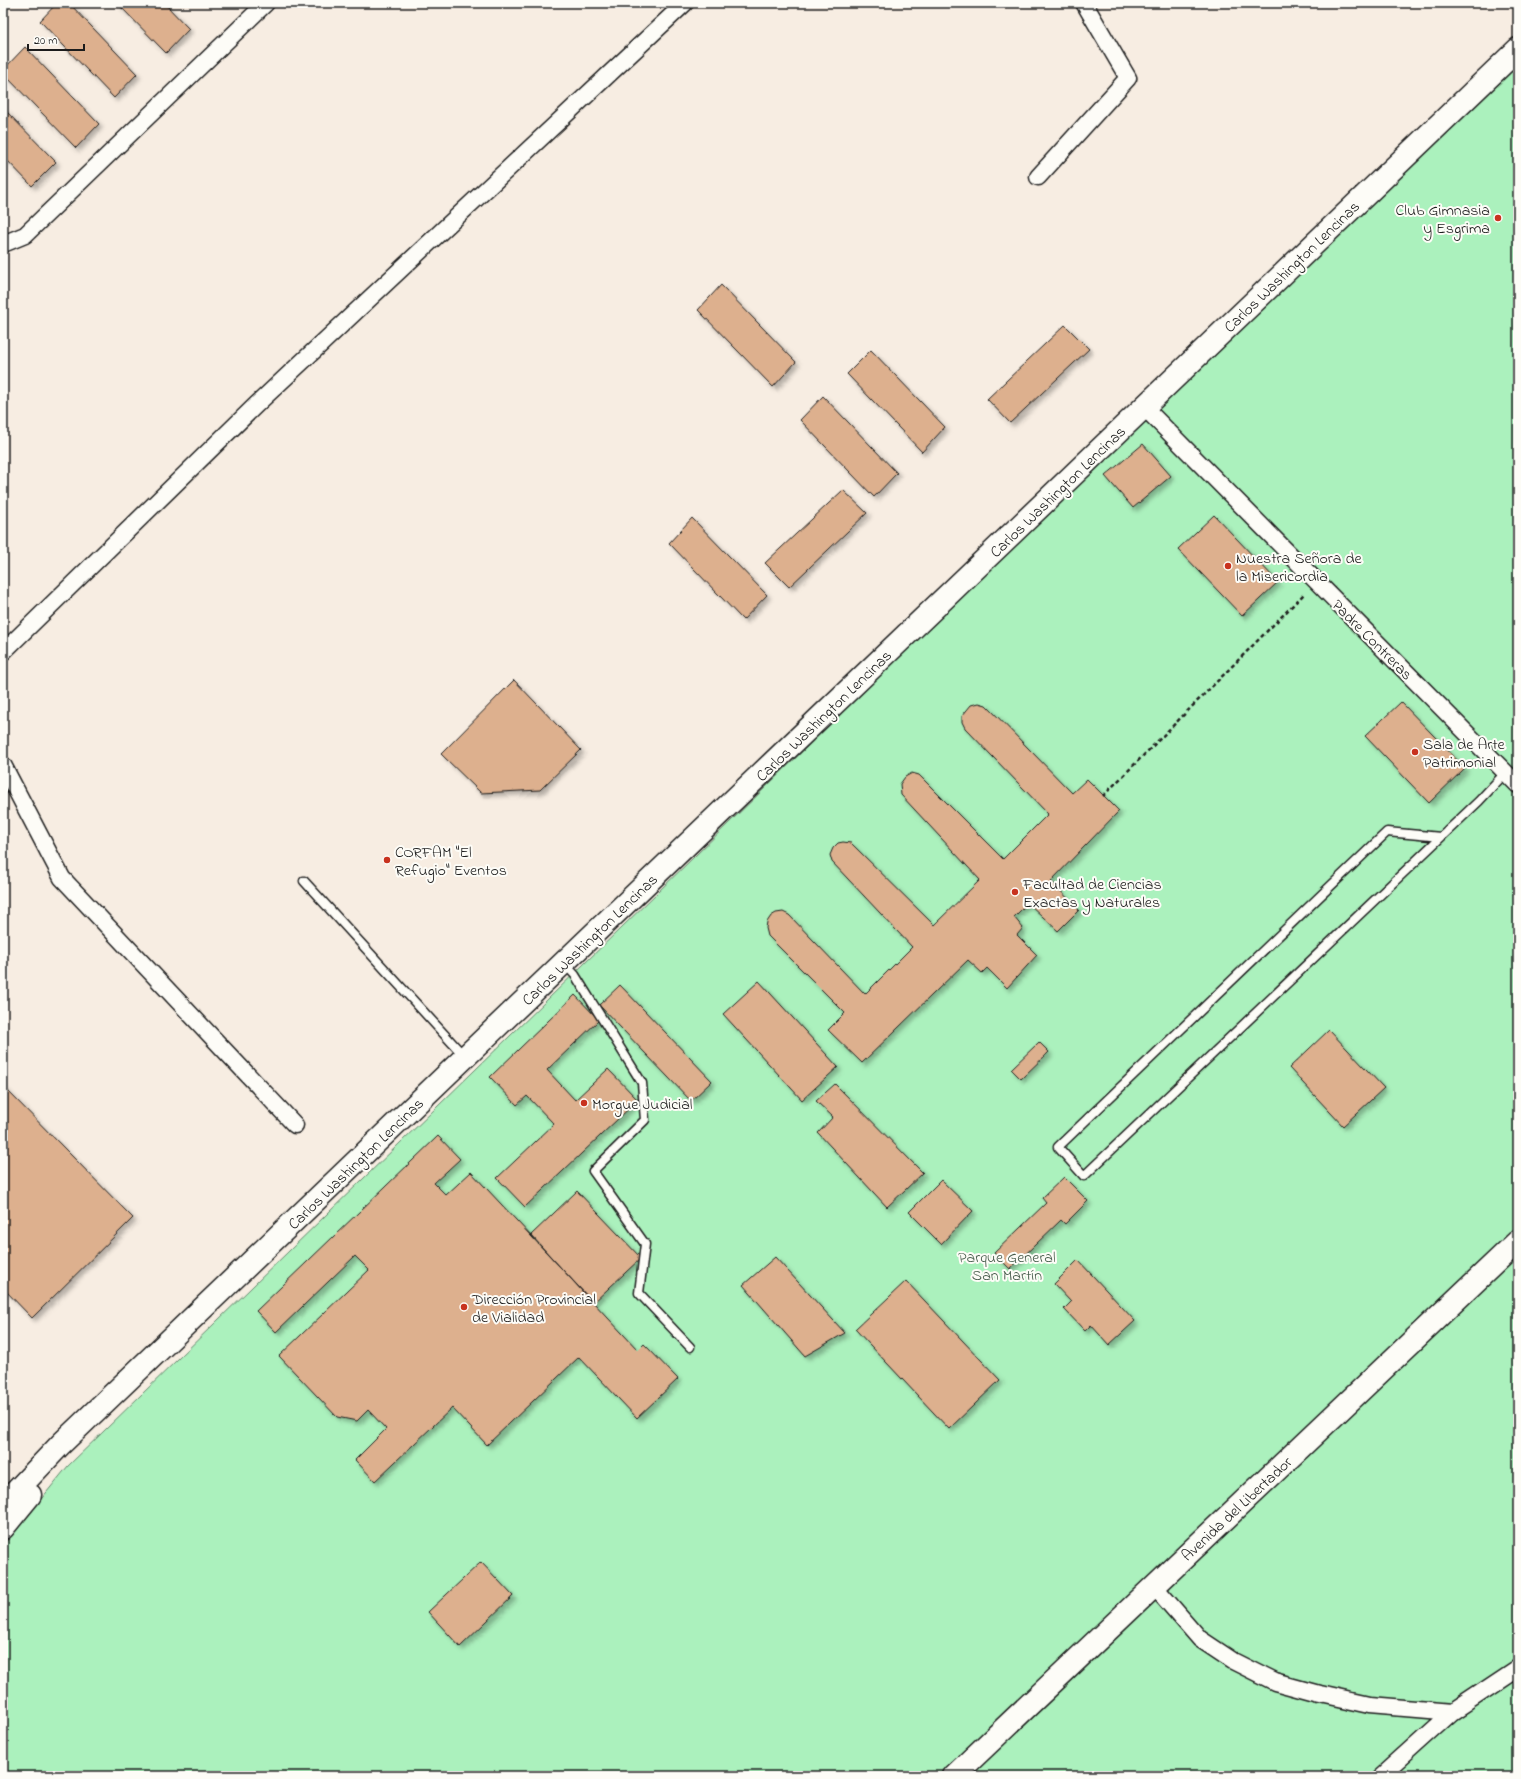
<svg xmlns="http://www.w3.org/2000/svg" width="1521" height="1779" viewBox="0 0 1521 1779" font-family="'Indie Flower',sans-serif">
  <defs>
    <filter id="shadow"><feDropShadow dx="3.5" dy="3.5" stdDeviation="2" flood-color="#0004"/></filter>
  </defs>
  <rect width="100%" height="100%" fill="#f7ede2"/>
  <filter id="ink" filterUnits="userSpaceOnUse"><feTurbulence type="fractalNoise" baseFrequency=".025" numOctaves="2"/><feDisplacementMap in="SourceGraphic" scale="8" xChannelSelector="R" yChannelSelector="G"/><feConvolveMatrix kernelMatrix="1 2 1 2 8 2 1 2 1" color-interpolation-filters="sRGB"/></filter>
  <g filter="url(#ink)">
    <path fill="#abf1bd" stroke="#64866c" d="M1518,65V1776H3V1546L68,1466L1175,389Z"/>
    <path fill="#ddb08e" stroke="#1c1c1c" filter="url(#shadow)" d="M57,3H69L137,74L114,98L40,21Z
      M117,3H164L189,29L166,53Z
      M25,47L99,124L76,148L3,73V70Z
      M3,108L56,162L32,186L3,156Z
      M721,285L796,362L773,387L698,310Z
      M1065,325L1089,349L1010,423L987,399Z
      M871,350L945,427L922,452L847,374Z
      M823,396L897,473L874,497L800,420Z
      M1143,444L1171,476L1133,508L1105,476Z
      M843,490L867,513L789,587L765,563Z
      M1214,515L1278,582L1242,616L1178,549Z
      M692,518L767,595L743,620L669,543Z
      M514,680L581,750L540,790L481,793L441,754Z
      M1401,702L1465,768L1429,803L1365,736Z
      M979,703L986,705L1072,793L1087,779L1119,811L1051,881L1079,910L1058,931L1028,903L1014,917L1023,928L1017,935L1037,955L1007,988L987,968L982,973L968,960L862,1063L828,1030L845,1013L768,936L766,928L767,922L771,916L776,913L783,912L789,915L865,994L912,947L832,862L830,855L833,848L838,843L843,842L851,843L934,925L980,880L901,795L900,784L905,777L912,773L919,775L1003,859L1048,814L965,728L962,722V716L971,705Z
      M759,981L838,1067L802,1100L723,1014Z
      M620,985L712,1081L691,1101L599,1005Z
      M575,995L599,1020L547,1070L575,1100L608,1069L638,1100L525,1207L497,1178L554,1124L527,1096L517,1105L490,1077Z
      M1329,1030L1384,1088L1343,1126L1289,1068Z
      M1039,1042L1049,1052L1021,1079L1011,1069Z
      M835,1084L923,1173L887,1207L818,1133L833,1117L816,1101Z
      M3,1086L133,1218L32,1318L3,1288Z
      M438,1136L460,1159L434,1183L446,1195L471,1172L638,1350L644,1344L678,1379L637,1418L579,1357L487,1445L452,1408L375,1481L355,1460L386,1429L368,1410L357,1421L337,1417L279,1356L369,1270L355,1256L276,1332L256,1311Z
      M1064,1177L1088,1201L1065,1224L1061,1220L1010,1269L994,1253L1046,1203L1042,1198Z
      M941,1180L973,1211L941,1244L909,1212Z
      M577,1191L641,1258L593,1303L531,1235Z
      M775,1257L845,1333L805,1356L743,1285Z
      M1078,1260L1135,1321L1109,1345L1091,1325L1085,1331L1064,1309L1071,1302L1054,1284Z
      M906,1281L1000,1380L949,1429L855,1329Z
      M481,1562L513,1596L460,1647L428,1612Z"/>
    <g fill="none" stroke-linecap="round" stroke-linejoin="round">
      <g stroke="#1c1c1c" stroke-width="11">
        <path id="service" d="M1441,837L1387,832L1058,1147L1084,1176L1479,801L1506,772
          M304,881L465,1057
          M564,963L575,975L642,1083L645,1120L593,1171L645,1244L639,1293L690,1347"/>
      </g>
      <g stroke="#1c1c1c" stroke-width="19">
        <path id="minor" d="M1038,177L1128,78L1084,3
          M3,244L25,235L266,3
          M1144,407L1518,785
          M3,652L256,405L685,3
          M3,765L62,878L295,1125
          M1154,1586L1200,1639L1233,1661L1275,1682L1319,1694L1369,1705L1452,1712
          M1381,1776L1452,1712L1518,1668"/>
      </g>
      <g stroke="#1c1c1c" stroke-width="25">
        <path id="secondary" d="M3,1505L61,1444L1518,49
          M3,1528L30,1495"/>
      </g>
      <g stroke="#1c1c1c" stroke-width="25">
        <path id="primary" d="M954,1776L1518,1241"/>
      </g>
      <path stroke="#1c1c1c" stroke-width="2.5" stroke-dasharray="4 3" stroke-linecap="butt" d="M1103,796L1305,593"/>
      <use href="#service" stroke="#fdfcf7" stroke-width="8"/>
      <use href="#minor" stroke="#fdfcf7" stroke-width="16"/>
      <use href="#secondary" stroke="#fdfcf7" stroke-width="22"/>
      <use href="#primary" stroke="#fdfcf7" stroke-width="22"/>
    </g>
  </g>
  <g fill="#c8321e" stroke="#fdfcf7" stroke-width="1.5">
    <circle cx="1498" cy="218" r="4"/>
    <circle cx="1228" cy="566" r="4"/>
    <circle cx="1415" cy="752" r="4"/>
    <circle cx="387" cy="860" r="4"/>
    <circle cx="1015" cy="892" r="4"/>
    <circle cx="584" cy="1103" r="4"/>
    <circle cx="464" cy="1307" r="4"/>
  </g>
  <g text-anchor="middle" stroke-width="4" stroke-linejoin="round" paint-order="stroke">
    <g font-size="16" fill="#1c1c1c" stroke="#fdfcf7" text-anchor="start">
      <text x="1490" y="215" text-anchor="end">Club Gimnasia<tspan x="1490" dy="18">y Esgrima</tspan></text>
      <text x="1236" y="563">Nuestra Señora de<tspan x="1236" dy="18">la Misericordia</tspan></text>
      <text x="1423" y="749">Sala de Arte<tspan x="1423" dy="18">Patrimonial</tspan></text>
      <text x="395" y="857">CORFAM "El<tspan x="395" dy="18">Refugio" Eventos</tspan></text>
      <text x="1023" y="889">Facultad de Ciencias<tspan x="1023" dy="18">Exactas y Naturales</tspan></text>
      <text x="592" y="1109">Morgue Judicial</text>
      <text x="472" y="1304">Dirección Provincial<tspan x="472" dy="18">de Vialidad</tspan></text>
    </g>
    <g font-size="16" fill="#1c1c1c" stroke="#fdfcf7">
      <text transform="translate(1291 266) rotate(-44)" y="6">Carlos Washington Lencinas</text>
      <text transform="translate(1057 491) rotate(-44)" y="6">Carlos Washington Lencinas</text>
      <text transform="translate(1373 639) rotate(45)" y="6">Padre Contreras</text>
      <text transform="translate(823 715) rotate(-44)" y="6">Carlos Washington Lencinas</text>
      <text transform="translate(589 939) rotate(-44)" y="6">Carlos Washington Lencinas</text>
      <text transform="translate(355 1163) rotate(-44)" y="6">Carlos Washington Lencinas</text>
      <text transform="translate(1236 1508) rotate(-43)" y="6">Avenida del Libertador</text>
    </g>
    <g font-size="16" fill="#475c4c" stroke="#fdfcf7">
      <text x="1007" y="1262">Parque General<tspan x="1007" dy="18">San Martín</tspan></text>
    </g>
  </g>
  <rect width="1521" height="1779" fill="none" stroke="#fdfcf7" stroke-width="16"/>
  <rect x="8" y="8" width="1505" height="1763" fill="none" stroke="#1c1c1c" stroke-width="1.5" filter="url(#ink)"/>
  <path d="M28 44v6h56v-6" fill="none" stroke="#1c1c1c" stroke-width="2"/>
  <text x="34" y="44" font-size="12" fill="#1c1c1c" stroke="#fdfcf7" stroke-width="3" paint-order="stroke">20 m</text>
</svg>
